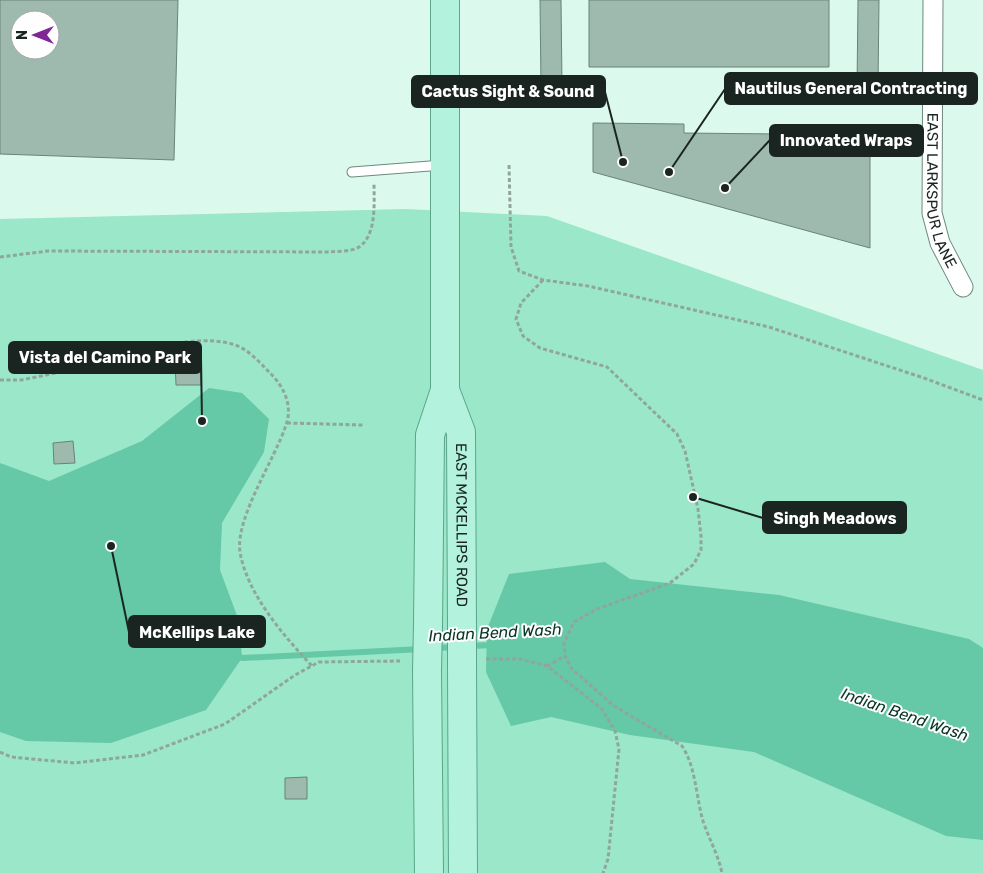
<svg xmlns="http://www.w3.org/2000/svg" width="983" height="873" viewBox="0 0 983 873" font-family="Rubik,sans-serif">
  <rect width="100%" height="100%" fill="#dcf9ed"/>
  <path fill="#9ae7ca" d="M406,209L547,216L983,370V873H0V219Z"/>
  <path fill="#65c8a6" d="M209,388L242,393L269,419L264,452L222,523L220,570L239,621L242,658L206,710L111,743L26,741L0,732V463L49,481L142,441Z
    M605,562L630,579L779,595L969,639L983,648V840L946,836L754,752L630,735L551,717L511,726L486,672L487,629L509,574Z"/>
  <g fill="none" stroke-linecap="round" stroke-linejoin="round">
    <path stroke="#65c8a6" stroke-width="6" d="M469,646L494,645
      M434,648L457,647
      M235,654L242,658L422,649"/>
  </g>
  <path fill="#9eb9ae" stroke="#698379" fill-rule="evenodd" d="M0,0H178L174,160L0,154ZM20,20H50V50H20Z
    M540,0H561L562,86H541Z
    M589,0H829V67H589Z
    M858,0H879L878,88H857Z
    M593,123L684,124V133L870,135V248L593,172Z
    M175,361H200L201,385H176Z
    M73,441L75,463L54,464L53,443Z
    M307,777V799H285V778Z"/>
  <g fill="none" stroke-linecap="round" stroke-linejoin="round">
    <g stroke="#6e887e" stroke-width="11">
      <path id="lane" d="M352,172L443,165"/>
    </g>
    <g stroke="#6e887e" stroke-width="21">
      <g id="street">
        <path id="s1" d="M933,0L932,213L940,243L963,287"/>
      </g>
    </g>
    <g stroke="#5ca58c" stroke-width="30">
      <g id="primary">
        <path id="s2" d="M445,390L461,432L462,627"/>
        <path d="M428,625L430,435L445,390V0"/>
        <path d="M462,668L463,873"/>
        <path d="M427,671L429,873"/>
      </g>
    </g>
    <path stroke="#90a69d" stroke-width="3" stroke-dasharray="4 2.5" stroke-linecap="butt" d="M509,165L511,247L519,271L543,280L588,286L769,327L924,378L983,400
      M0,257L48,251L329,252C338,251 351,252 359,247C377,235 374,202 374,184
      M543,280L521,303L516,319L523,336L540,348L607,367L677,434L685,451L698,509L701,536V550L694,564L670,583L597,609L574,622L564,643L565,656L572,669L614,706L682,746C696,767 696,797 703,821C709,839 718,854 722,873
      M0,380H21C54,374 85,366 117,358C153,349 195,334 232,344C248,348 260,363 271,374C284,387 293,406 286,425C275,459 235,518 240,552C247,594 284,636 312,666
      M287,423L363,425
      M486,659H520L547,666L602,709L615,731L619,749L608,859L603,873
      M547,666L565,656
      M0,752L11,757L75,763L143,755L225,724L295,675L319,662L400,661"/>
    <use href="#lane" stroke="#fff" stroke-width="9"/>
    <use href="#street" stroke="#fff" stroke-width="19"/>
    <use href="#primary" stroke="#b3f2dc" stroke-width="28"/>
    <g stroke="#5ca58c" stroke-width="30" stroke-linecap="butt">
      <path id="primary-bridge" d="M462,668V627
        M427,671L428,625"/>
    </g>
    <use href="#primary-bridge" stroke="#b3f2dc" stroke-width="28"/>
  </g>
  <g text-anchor="middle" stroke-width="4" stroke-linejoin="round" paint-order="stroke">
    <g font-size="15" fill="#1a2521" stroke="#fefefe">
      <text dy="5" stroke="none"><textPath href="#s1" startOffset="192">EAST LARKSPUR LANE</textPath></text>
      <text dy="5" stroke="none"><textPath href="#s2" startOffset="138">EAST MCKELLIPS ROAD</textPath></text>
    </g>
    <g font-size="16" font-style="italic" fill="#073628" stroke="#fefefe">
      <text transform="translate(495 632) rotate(-3)" y="6">Indian Bend Wash</text>
      <text transform="translate(905 714) rotate(19)" y="6">Indian Bend Wash</text>
    </g>
  </g>
  <path fill="none" stroke="#1a2521" stroke-width="2" d="M669 172L725 89M623 162L605 92M725 188L770 140M202 421L201 358M693 497L763 518M111 546L129 632"/>
  <g fill="#1a2521" stroke="#fefefe" stroke-width="2">
    <circle cx="669" cy="172" r="5"/>
    <circle cx="623" cy="162" r="5"/>
    <circle cx="725" cy="188" r="5"/>
    <circle cx="202" cy="421" r="5"/>
    <circle cx="693" cy="497" r="5"/>
    <circle cx="111" cy="546" r="5"/>
  </g>
  <g fill="#1a2521" stroke="#1a2521" stroke-width="2">
    <rect x="725" y="73" width="252" height="31" rx="5"/>
    <rect x="412" y="76" width="193" height="31" rx="5"/>
    <rect x="770" y="125" width="153" height="31" rx="5"/>
    <rect x="9" y="342" width="192" height="31" rx="5"/>
    <rect x="763" y="502" width="143" height="31" rx="5"/>
    <rect x="129" y="616" width="136" height="31" rx="5"/>
  </g>
  <g font-size="16" text-anchor="middle" font-weight="bold" fill="#fff">
    <text x="851" y="94">Nautilus General Contracting</text>
    <text x="508" y="97">Cactus Sight &amp; Sound</text>
    <text x="846" y="146">Innovated Wraps</text>
    <text x="105" y="363">Vista del Camino Park</text>
    <text x="835" y="524">Singh Meadows</text>
    <text x="197" y="638">McKellips Lake</text>
  </g>
  <g transform="translate(35 35) rotate(270)"><circle r="24" fill="#fefefe" stroke="#a3a7a6"/>
  <path d="M0-4L9 19L0 12L-9 19Z" fill="#7f2794"/>
  <text y="-8" font-size="14" font-weight="bold" text-anchor="middle" fill="#1a2521">N</text>
  </g>
</svg>
